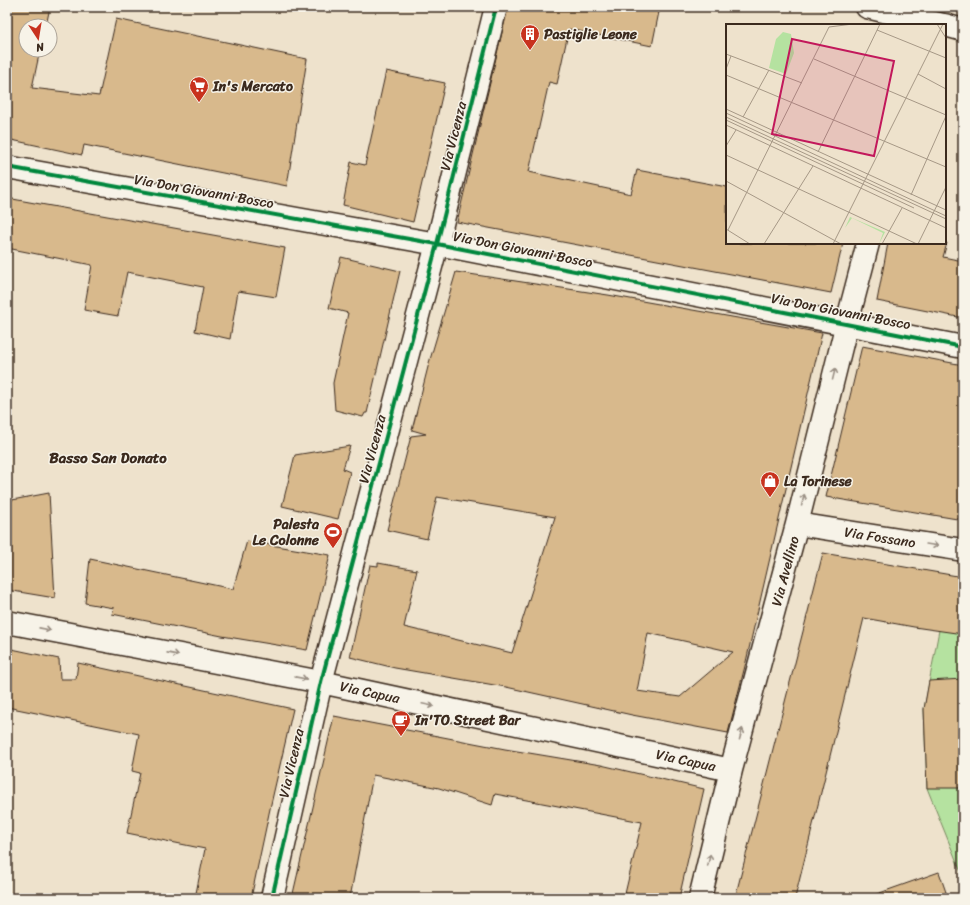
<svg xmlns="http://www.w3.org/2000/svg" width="970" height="905" viewBox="0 0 970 905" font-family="Sriracha,sans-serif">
  <rect width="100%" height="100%" fill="#eee2cc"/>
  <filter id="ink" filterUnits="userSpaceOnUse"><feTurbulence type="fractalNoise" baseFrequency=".025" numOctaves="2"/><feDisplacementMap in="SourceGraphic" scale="8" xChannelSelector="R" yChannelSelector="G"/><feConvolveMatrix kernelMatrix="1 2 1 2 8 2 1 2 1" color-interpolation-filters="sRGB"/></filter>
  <g filter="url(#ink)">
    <path fill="#b5e2a0" stroke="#78865f" d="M963,579V877L927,788L924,709L944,604Z"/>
    <path fill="#d8b98c" stroke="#3b2a1e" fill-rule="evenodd" d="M7,7H50L46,26H26V50H40L32,88L99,96L116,19L307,59L287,186L84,145L82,155L7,139Z
      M508,7H660L652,46L569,29L557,84L549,82L529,172L631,194L637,170L727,187V243H843L831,293L457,222Z
      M386,71L445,83L413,222L343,205L351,162L365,165Z
      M7,198L285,248L276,297L238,291L230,339L195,331L203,287L127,272L118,316L84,310L92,265L7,248Z
      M888,243H947L943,257L963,261V318L877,301Z
      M341,257L400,271L367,413H365L363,417L335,410L333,383L348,313L329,308Z
      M456,272L608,295L822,333L745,666L728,733L632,715L506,687L395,668L350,657L370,565L378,566V563L417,570L404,627L512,653L555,517L437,497L427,539L387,530L411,436L426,434L412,430L429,363ZM648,633L733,652L680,697L637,691Z
      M862,346L963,365V520L826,497Z
      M350,446L343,469L350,472L338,519L282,506L295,455Z
      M49,493L55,598L7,590V501Z
      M247,541L330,555L307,650L222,636L112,614L114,608L85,603L90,559L233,589Z
      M823,553L963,577V634L914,627L864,618L795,898H735Z
      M7,648L59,659L60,679H76L78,663L293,709L271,804L251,898H195L205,849L127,833L140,773L132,771L139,734L7,707Z
      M963,679V788H927L924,709L929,681Z
      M334,716L505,749L601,765L704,789L679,898H624L642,822L495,794L492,805L439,788L373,775L350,898H292Z
      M939,872L948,898H875L874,895Z"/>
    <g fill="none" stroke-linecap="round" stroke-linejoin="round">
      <g stroke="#3b2a1e" stroke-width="25">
        <path id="minor" d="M867,7L943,25
          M945,25L963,30
          M7,167L437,244L963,347
          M797,524L963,550
          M7,622L321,682L731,770
          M272,898L321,682L437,244L496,7
          M700,898L731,770L797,524L847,323L868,243"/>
      </g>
      <use href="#minor" stroke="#f7f3e8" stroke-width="22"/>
      <g stroke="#f7f3e8" stroke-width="6">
        <path id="cycleway" d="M7,167L437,244L963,347
          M272,898L321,682L437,244L496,7"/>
      </g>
      <use href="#cycleway" stroke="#00873e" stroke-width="4"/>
    </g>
    <defs><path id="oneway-shaft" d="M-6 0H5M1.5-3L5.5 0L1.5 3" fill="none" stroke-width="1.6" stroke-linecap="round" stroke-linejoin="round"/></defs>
    <g stroke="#998e83">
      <use href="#oneway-shaft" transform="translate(834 374) rotate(-76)"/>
      <use href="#oneway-shaft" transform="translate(803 500) rotate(-76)"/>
      <use href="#oneway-shaft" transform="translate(932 545) rotate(9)"/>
      <use href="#oneway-shaft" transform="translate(45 629) rotate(11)"/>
      <use href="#oneway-shaft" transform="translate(173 654) rotate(11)"/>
      <use href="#oneway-shaft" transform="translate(301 678) rotate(11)"/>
      <use href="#oneway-shaft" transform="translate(428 705) rotate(12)"/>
      <use href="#oneway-shaft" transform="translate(741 734) rotate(-75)"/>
      <use href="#oneway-shaft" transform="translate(709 860) rotate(-77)"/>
    </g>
  </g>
  <defs>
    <g id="building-pin" transform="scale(1)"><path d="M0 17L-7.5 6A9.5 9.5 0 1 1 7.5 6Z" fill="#c8321e" stroke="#f7f3e8"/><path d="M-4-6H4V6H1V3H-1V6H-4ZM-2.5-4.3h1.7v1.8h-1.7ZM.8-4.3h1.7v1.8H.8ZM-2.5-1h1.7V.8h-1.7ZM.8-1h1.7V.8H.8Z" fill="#fff"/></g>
    <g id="supermarket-pin" transform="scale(1)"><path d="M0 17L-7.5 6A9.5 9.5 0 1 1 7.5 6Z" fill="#c8321e" stroke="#f7f3e8"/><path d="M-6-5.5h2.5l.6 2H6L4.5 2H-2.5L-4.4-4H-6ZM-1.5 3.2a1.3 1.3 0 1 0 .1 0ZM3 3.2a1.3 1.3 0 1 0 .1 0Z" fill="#fff"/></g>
    <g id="shop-pin" transform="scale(1)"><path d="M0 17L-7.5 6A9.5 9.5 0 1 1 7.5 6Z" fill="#c8321e" stroke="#f7f3e8"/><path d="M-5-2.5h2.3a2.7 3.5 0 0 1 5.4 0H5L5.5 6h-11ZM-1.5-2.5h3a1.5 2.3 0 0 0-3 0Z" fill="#fff"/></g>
    <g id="stadium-pin" transform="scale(1)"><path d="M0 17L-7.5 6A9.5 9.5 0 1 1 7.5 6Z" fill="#c8321e" stroke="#f7f3e8"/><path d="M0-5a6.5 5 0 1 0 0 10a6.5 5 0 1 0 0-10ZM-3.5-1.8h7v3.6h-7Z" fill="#fff"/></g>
    <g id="cafe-pin" transform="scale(1)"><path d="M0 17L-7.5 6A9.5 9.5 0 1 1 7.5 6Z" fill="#c8321e" stroke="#f7f3e8"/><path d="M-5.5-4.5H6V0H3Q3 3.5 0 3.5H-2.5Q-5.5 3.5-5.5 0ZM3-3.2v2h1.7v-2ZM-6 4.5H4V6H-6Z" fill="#fff"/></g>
  </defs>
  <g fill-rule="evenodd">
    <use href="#building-pin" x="530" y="34"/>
    <use href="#supermarket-pin" x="199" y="86"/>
    <use href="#shop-pin" x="770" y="481"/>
    <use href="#stadium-pin" x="333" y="532"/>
    <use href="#cafe-pin" x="401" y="720"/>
  </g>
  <g text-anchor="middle" stroke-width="3" stroke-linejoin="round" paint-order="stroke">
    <g font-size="14" font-weight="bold" fill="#3b2a1e" stroke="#f7f3e8" text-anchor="start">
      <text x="544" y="39">Pastiglie Leone</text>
      <text x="213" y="91">In's Mercato</text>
      <text x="784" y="486">La Torinese</text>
      <text x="319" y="529" text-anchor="end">Palesta<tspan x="319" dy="16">Le Colonne</tspan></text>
      <text x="415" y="725">In'TO Street Bar</text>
    </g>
    <g font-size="14" fill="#3b2a1e" stroke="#f7f3e8">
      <text transform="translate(453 136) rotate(-76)" y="5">Via Vicenza</text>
      <text transform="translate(204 191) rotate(10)" y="5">Via Don Giovanni Bosco</text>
      <text transform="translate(523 249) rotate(11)" y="5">Via Don Giovanni Bosco</text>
      <text transform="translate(841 311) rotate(11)" y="5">Via Don Giovanni Bosco</text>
      <text transform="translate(372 449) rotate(-75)" y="5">Via Vicenza</text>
      <text transform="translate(880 537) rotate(9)" y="5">Via Fossano</text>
      <text transform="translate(785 571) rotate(-75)" y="5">Via Avellino</text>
      <text transform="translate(370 692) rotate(12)" y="5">Via Capua</text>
      <text transform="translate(686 760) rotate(12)" y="5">Via Capua</text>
      <text transform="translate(291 763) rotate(-77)" y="5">Via Vicenza</text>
    </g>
    <g font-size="15" font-weight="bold" fill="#3b2a1e" stroke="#f7f3e8">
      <text x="108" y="463">Basso San Donato</text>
    </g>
  </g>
  <g transform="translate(726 24)">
    <rect width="220" height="220" fill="#eee2cc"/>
    <path d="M57,8L65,10L68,29L60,50L43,44L50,15ZM124,193L159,208L153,220L157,209L126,194L119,204Z" fill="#b5e2a0"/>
    <path fill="none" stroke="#a69886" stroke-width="1" d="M211,0L220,14M151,6L220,34M0,30L76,59M88,35L220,91M0,45L5,32M192,50L220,65M0,51L220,143M0,85L220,186M0,89L220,192M0,93L220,195M17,93L43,46M0,96L188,184M0,101L220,204M0,122L10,106M92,128L154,0M0,131L191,220M0,157L115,220M185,171L220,92M0,205L24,220M2,206L103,3L127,0M38,220L87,142M107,220L217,0M156,220L176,184M192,220L220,163"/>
    <path fill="#c2185b" fill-opacity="0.15" stroke="#c2185b" stroke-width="2" d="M66,15L168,37L148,132L46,110Z"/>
    <rect width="220" height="220" fill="none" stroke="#3b2a1e" stroke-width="2"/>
  </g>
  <rect width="970" height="905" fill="none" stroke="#f7f3e8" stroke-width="24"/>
  <rect x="12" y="12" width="946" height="881" fill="none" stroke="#3b2a1e" stroke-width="1.5" filter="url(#ink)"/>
  <g transform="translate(38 38) rotate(168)"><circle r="19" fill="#f7f3e8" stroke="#aca397"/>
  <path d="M0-3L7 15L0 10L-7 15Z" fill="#c8321e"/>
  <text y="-6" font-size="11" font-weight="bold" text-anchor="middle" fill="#3b2a1e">N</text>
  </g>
</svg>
